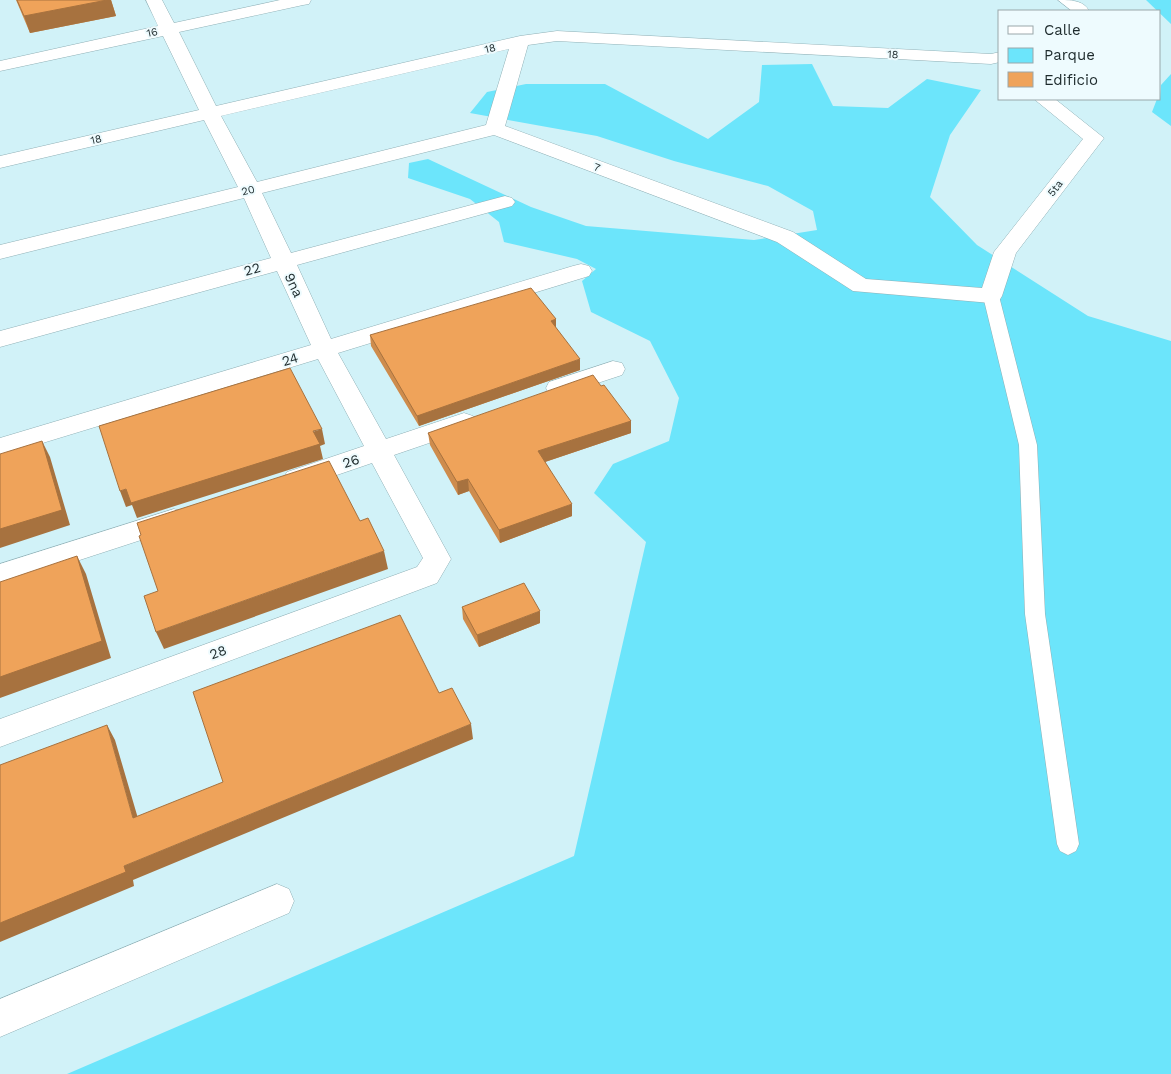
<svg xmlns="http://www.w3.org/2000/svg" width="1171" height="1074" viewBox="0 0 1171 1074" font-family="'Work Sans',sans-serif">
  <rect width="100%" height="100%" fill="#d1f2f8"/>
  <path fill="#6ce5fb" d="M1146,0H1171V24Z
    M812,64L833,106L888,108L927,79L981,90L950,135L930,197L977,245L1088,316L1171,341V1074H67L574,856L646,542L594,493L613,464L669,441L679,398L650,341L591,312L582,281L596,269L577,259L504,242L499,222L470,199L408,178L409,163L428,159L531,207L586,226L754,240L817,230L813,211L768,186L674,161L597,136L470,113L487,92L526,84H605L708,139L759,102L762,65Z
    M1171,74V126L1152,112L1157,99H1160L1161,85Z"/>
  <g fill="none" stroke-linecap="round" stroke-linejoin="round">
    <g stroke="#90b0b6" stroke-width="1">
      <path id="service" d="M991,291L999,296L1037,445L1045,614L1079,844L1076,851L1068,855L1060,851L1057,844L1025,614L1019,445L983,296Z"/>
    </g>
    <g stroke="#90b0b6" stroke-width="1">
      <path id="minor" d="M146,0H162L174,23L280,0H311L309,4L303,5L179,32L216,106L520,36L557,31L991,54L1000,52V62L991,64L557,41L528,45L505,126L793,232L866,279L982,288L994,252L1083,139L1034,99H1055L1104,138L1016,253L1002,296L999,301L991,303L853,291L777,242L494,135L262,193L291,253L505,196L512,198L515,202L512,206L297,265L331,339L573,266L581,264L589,266L592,271L589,276L338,353L386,439L464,413L473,416L477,422L473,428L394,455L451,559L437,583L0,747V719L417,567L423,558L372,463L296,489L287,486L283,479L287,472L364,446L318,359L0,456V438L311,345L277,271L0,347V331L271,258L244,198L0,259V245L238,187L204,120L0,168V156L199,110L163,36L0,71V61L158,26ZM509,49L486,125L257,182L221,116Z
        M1058,0C1070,0 1084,0 1089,11H1072Z
        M613,361L622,363L625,369L622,375L558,396L549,394L546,388L549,382Z
        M174,509L184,512L188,519L184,526L0,586V564Z
        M277,884L289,889L294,901L289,913L0,1037V999Z"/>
    </g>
    <use href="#service" fill="#fff" fill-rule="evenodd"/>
    <use href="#minor" fill="#fff" fill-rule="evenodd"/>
  </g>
  <path fill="#ce8c4d" d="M16,0H111L116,16L30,33Z
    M556,319V328L580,370L419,426L371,346L370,335Z
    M601,386L631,421V433L545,462L572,516L500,543L469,491L458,495L430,445L428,433Z
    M462,607L540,623L479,647L463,619Z"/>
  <path fill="#a7723f" d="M107,0H111L116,16L30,33L24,16Z
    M556,319V330L551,321Z
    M580,359V370L419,426L417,416Z
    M631,421V433L539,464L538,451Z
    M322,429L325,444L320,446L323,459L137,518L132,505L126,507L120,491Z
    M42,441L50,457L70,525L0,548V529Z
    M468,479L469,491L458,495L457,482Z
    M572,504V516L500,543L499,530Z
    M384,551L388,569L164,649L156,632Z
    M77,556L86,574L111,658L0,698V677Z
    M540,611V623L479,647L477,635Z
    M471,724L473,739L133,880L134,886L0,942V923L124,866Z
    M107,725L115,740L142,832L133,818Z"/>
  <path fill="#efa35a" stroke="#a7723f" d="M17,0H107L24,16Z
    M531,288L556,319L551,321L580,359L417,416L370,335Z
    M290,368L322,429L313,431L320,444L131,503L126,489L120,491L99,426Z
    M593,375L601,386L604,385L631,421L538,451L572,504L499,530L468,479L457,482L428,433Z
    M42,441L62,510L0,529V454Z
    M329,461L360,521L368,518L384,551L156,632L144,596L158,591L139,536L141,535L137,523Z
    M77,556L102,641L0,677V582Z
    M524,583L540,611L477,635L462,607Z
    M400,615L439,693L452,688L471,724L124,866L126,872L0,923V765L107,725L133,818L223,782L193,692Z"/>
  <g text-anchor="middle" stroke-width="4" stroke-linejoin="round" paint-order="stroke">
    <g font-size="11" fill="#1d2a2c" stroke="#eefbfe">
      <text transform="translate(152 32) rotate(-12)" y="4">16</text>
      <text transform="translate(490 48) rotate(-13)" y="4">18</text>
      <text transform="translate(893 54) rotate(3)" y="4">18</text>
      <text transform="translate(96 139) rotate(-13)" y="4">18</text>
      <text transform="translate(597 167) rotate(20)" y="4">7</text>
      <text transform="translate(1055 188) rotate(-52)" y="4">5ta</text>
      <text transform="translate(248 190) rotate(-14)" y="4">20</text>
    </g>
    <g font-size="14" fill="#1d2a2c" stroke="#eefbfe">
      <text transform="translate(252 269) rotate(-16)" y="5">22</text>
      <text transform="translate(294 285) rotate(65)" y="5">9na</text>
      <text transform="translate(290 359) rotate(-17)" y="5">24</text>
      <text transform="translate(351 461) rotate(-18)" y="5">26</text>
      <text transform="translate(218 652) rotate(-20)" y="5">28</text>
    </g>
  </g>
  <rect x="998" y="10" width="162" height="90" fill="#eefbfe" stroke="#9aa7aa"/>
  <rect x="1008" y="26" width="25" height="8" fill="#ffffff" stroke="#9aa7aa"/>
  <text x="1044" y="35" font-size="15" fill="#1d2a2c">Calle</text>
  <rect x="1008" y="48" width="25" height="15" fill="#6ce5fb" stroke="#9aa7aa"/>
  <text x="1044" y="60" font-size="15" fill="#1d2a2c">Parque</text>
  <rect x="1008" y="72" width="25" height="15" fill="#efa35a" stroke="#9aa7aa"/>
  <text x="1044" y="85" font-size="15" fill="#1d2a2c">Edificio</text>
</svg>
